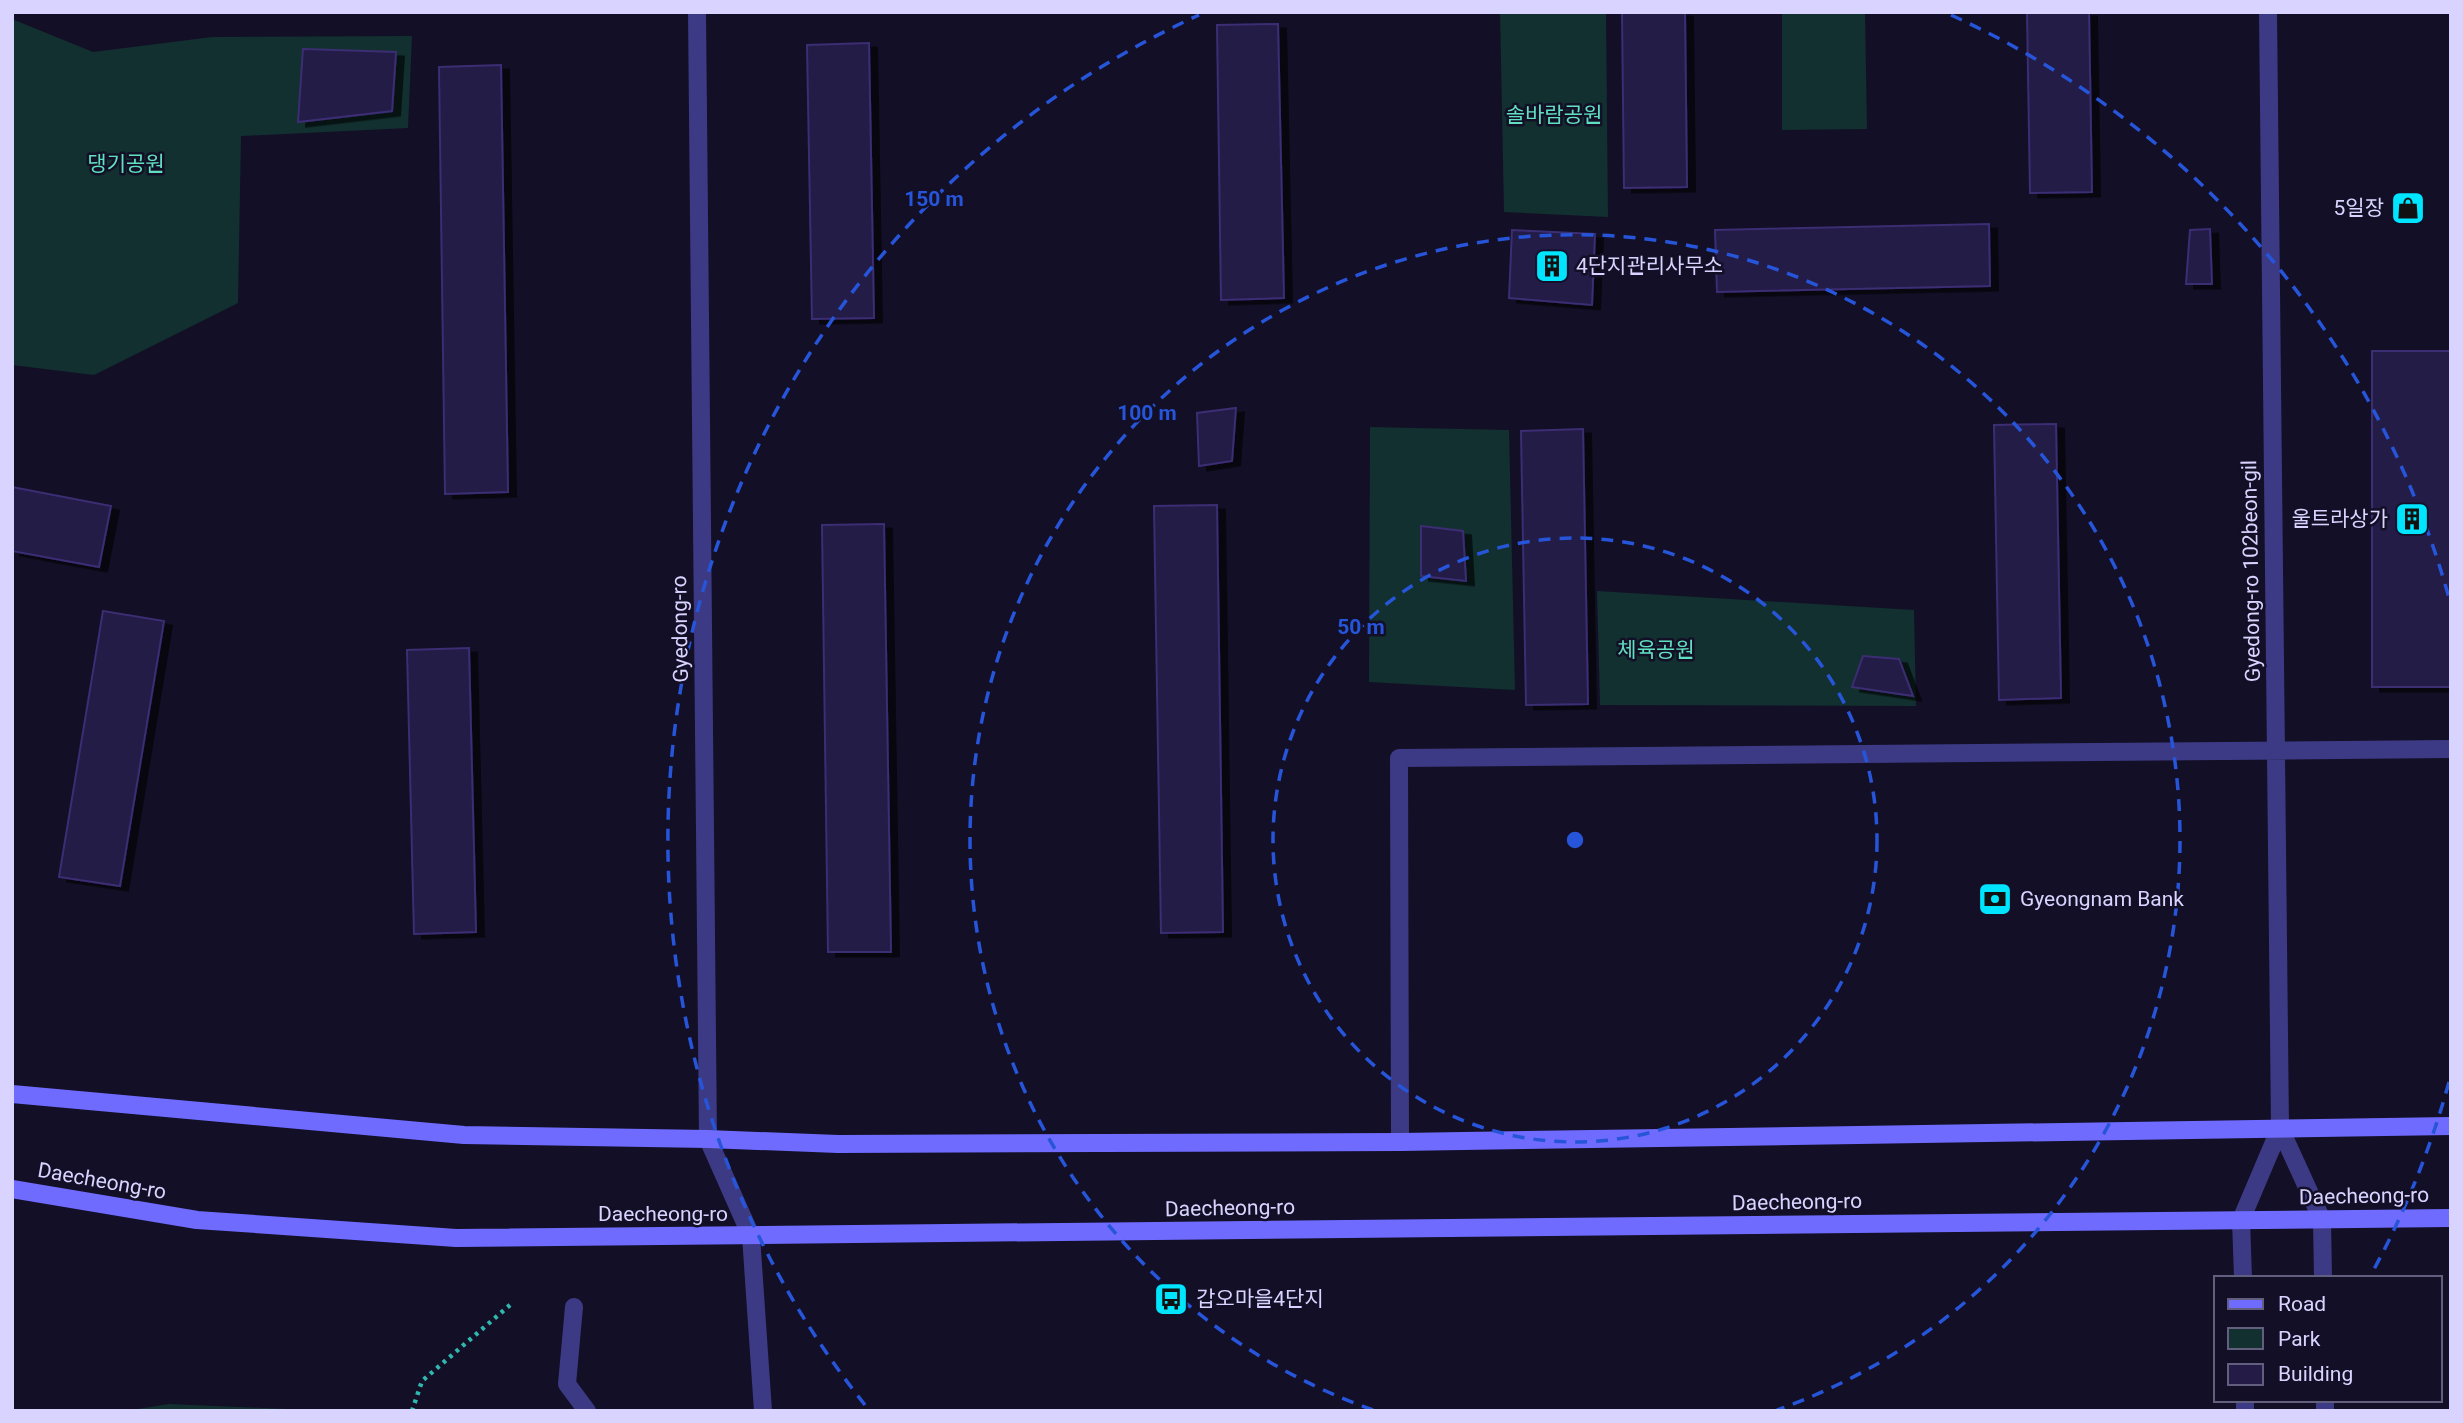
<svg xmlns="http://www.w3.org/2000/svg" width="2463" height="1423" viewBox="0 0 2463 1423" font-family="Roboto,'Noto Sans KR',sans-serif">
  <defs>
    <filter id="shadow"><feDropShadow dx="8" dy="4.5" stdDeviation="0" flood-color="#0009"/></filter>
  </defs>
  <rect width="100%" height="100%" fill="#130f26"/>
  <path fill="#12302f" d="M1500,12H1606L1608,217L1504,212Z
    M1782,12H1865L1867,129L1782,130Z
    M12,19L93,52L212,37L412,36L408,128L241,136L238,303L94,375L12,365Z
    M1370,427L1509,430L1515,690L1369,682Z
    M1597,591L1914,610L1916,706L1600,705Z
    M169,1404L335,1411H125Z"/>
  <path fill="#241b47" stroke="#3b2d73" stroke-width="2" filter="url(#shadow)" d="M1622,12H1685L1687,187L1624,188Z
    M2027,12H2089L2092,192L2030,193Z
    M1278,24L1284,298L1221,300L1217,25Z
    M869,43L874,318L812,319L807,45Z
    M303,49L396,52L392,111L298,122Z
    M501,65L508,492L445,494L439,67Z
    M1989,224L1990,286L1717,292L1715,230Z
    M2210,229L2212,284H2186L2190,230Z
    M1512,230L1595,234L1592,305L1509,298Z
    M2372,351H2451V687H2372Z
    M1236,408L1232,461L1199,466L1197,413Z
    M2056,424L2061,698L1999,700L1994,425Z
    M1583,429L1588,704L1526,705L1521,431Z
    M12,487L111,506L99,567L12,551Z
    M1217,505L1223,932L1161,933L1154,506Z
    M884,524L891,952H828L822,525Z
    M1421,526L1463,531L1466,581L1421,576Z
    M103,611L164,621L120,886L59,877Z
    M469,648L476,932L414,934L407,650Z
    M1863,656L1899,659L1913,696L1852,687Z"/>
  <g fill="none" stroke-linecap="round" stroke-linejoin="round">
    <path stroke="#2fb8b0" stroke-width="4.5" stroke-dasharray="3.5 5" stroke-linecap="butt" d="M412,1411L422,1381L510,1305"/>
    <path stroke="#3d3a85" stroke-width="18" d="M574,1307L567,1384L587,1411"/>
    <path stroke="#3d3a85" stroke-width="18" d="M697,12L708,1139L751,1236L763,1411
      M2268,12L2280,1128
      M1400,1142L1399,758L2451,749"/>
    <path stroke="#3d3a85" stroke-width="18" d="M2280,1128L2322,1220L2323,1278
      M2243,1278L2241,1220L2280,1128
      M2245,1400V1411
      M2325,1400V1411"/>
    <path stroke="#6f6bff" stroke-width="18" d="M12,1094L464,1135L708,1139L838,1144L1400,1142L2451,1126
      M12,1189L197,1220L456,1238L2451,1218"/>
  </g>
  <g fill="none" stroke="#2655da" stroke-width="3.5" stroke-dasharray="12 9">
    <circle cx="1575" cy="840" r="302"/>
    <path d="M1373 1410A605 605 0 1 1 1777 1410"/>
    <path d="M2449 1082A907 907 0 0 1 2372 1273M865 1405A907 907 0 0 1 1199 15M1951 15A907 907 0 0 1 2449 598"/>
  </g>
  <defs>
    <g id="shop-square" transform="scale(1.75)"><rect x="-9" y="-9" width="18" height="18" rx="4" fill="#00e5ff" stroke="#130f26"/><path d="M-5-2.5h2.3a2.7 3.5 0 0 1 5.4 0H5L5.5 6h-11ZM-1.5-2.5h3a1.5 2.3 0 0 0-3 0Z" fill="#111"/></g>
    <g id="building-square" transform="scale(1.75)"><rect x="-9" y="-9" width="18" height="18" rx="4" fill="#00e5ff" stroke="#130f26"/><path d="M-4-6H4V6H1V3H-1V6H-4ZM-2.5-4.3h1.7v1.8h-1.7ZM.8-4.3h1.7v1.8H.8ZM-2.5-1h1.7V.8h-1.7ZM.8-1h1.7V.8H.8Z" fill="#111"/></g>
    <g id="bank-square" transform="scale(1.75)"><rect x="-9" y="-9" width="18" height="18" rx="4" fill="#00e5ff" stroke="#130f26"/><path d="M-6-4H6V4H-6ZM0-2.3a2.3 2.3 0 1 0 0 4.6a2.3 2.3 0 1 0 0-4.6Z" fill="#111"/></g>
    <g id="bus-square" transform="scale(1.75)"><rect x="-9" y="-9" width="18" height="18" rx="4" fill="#00e5ff" stroke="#130f26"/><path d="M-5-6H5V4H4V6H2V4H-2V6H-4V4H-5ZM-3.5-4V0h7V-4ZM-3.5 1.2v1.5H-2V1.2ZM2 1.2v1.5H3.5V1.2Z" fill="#111"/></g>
  </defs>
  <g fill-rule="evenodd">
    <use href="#shop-square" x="2408" y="208"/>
    <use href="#building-square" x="1552" y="266"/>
    <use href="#building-square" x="2412" y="519"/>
    <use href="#bank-square" x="1995" y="899"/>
    <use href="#bus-square" x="1171" y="1299"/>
  </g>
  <g text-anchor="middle" stroke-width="5" stroke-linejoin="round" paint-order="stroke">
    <g font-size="21" fill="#5fe0c0" stroke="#130f26">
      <text x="1554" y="122">솔바람공원</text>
      <text x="126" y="171">댕기공원</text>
      <text x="1656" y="657">체육공원</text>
    </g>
    <g font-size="21" fill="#d9d4ff" stroke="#130f26" text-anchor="start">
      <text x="2384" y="215" text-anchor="end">5일장</text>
      <text x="1576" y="273">4단지관리사무소</text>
      <text x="2388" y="526" text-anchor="end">울트라상가</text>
      <text x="2020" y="906">Gyeongnam Bank</text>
      <text x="1196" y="1306">갑오마을4단지</text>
    </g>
    <g font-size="21" fill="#d9d4ff" stroke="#130f26">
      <text transform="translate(2251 571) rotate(-91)" y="7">Gyedong-ro 102beon-gil</text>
      <text transform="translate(680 629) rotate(-91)" y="7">Gyedong-ro</text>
      <text transform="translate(102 1181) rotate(10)" y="7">Daecheong-ro</text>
      <text transform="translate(2364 1196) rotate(-1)" y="7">Daecheong-ro</text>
      <text transform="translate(1797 1202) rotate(-1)" y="7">Daecheong-ro</text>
      <text transform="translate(1230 1208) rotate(-1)" y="7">Daecheong-ro</text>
      <text x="663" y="1221">Daecheong-ro</text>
    </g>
  </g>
  <circle cx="1575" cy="840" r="10" fill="#2655da" stroke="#130f26" stroke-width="3.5"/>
  <g font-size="21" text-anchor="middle" font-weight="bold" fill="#2655da" stroke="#130f26" stroke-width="5" stroke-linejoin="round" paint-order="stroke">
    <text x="934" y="206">150 m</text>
    <text x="1147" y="420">100 m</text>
    <text x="1361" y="634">50 m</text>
  </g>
  <rect width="2463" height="1423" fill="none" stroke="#d9d4ff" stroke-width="28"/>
  <rect x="2214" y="1276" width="228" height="126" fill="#130f26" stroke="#625e7d" stroke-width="2"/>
  <rect x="2228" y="1299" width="35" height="10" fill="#6f6bff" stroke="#625e7d" stroke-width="2"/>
  <text x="2278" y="1311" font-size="21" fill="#d9d4ff">Road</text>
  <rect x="2228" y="1328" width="35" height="21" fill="#12302f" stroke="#625e7d" stroke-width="2"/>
  <text x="2278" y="1346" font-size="21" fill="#d9d4ff">Park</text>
  <rect x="2228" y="1364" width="35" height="21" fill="#241b47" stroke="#625e7d" stroke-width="2"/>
  <text x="2278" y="1381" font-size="21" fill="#d9d4ff">Building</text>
</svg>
